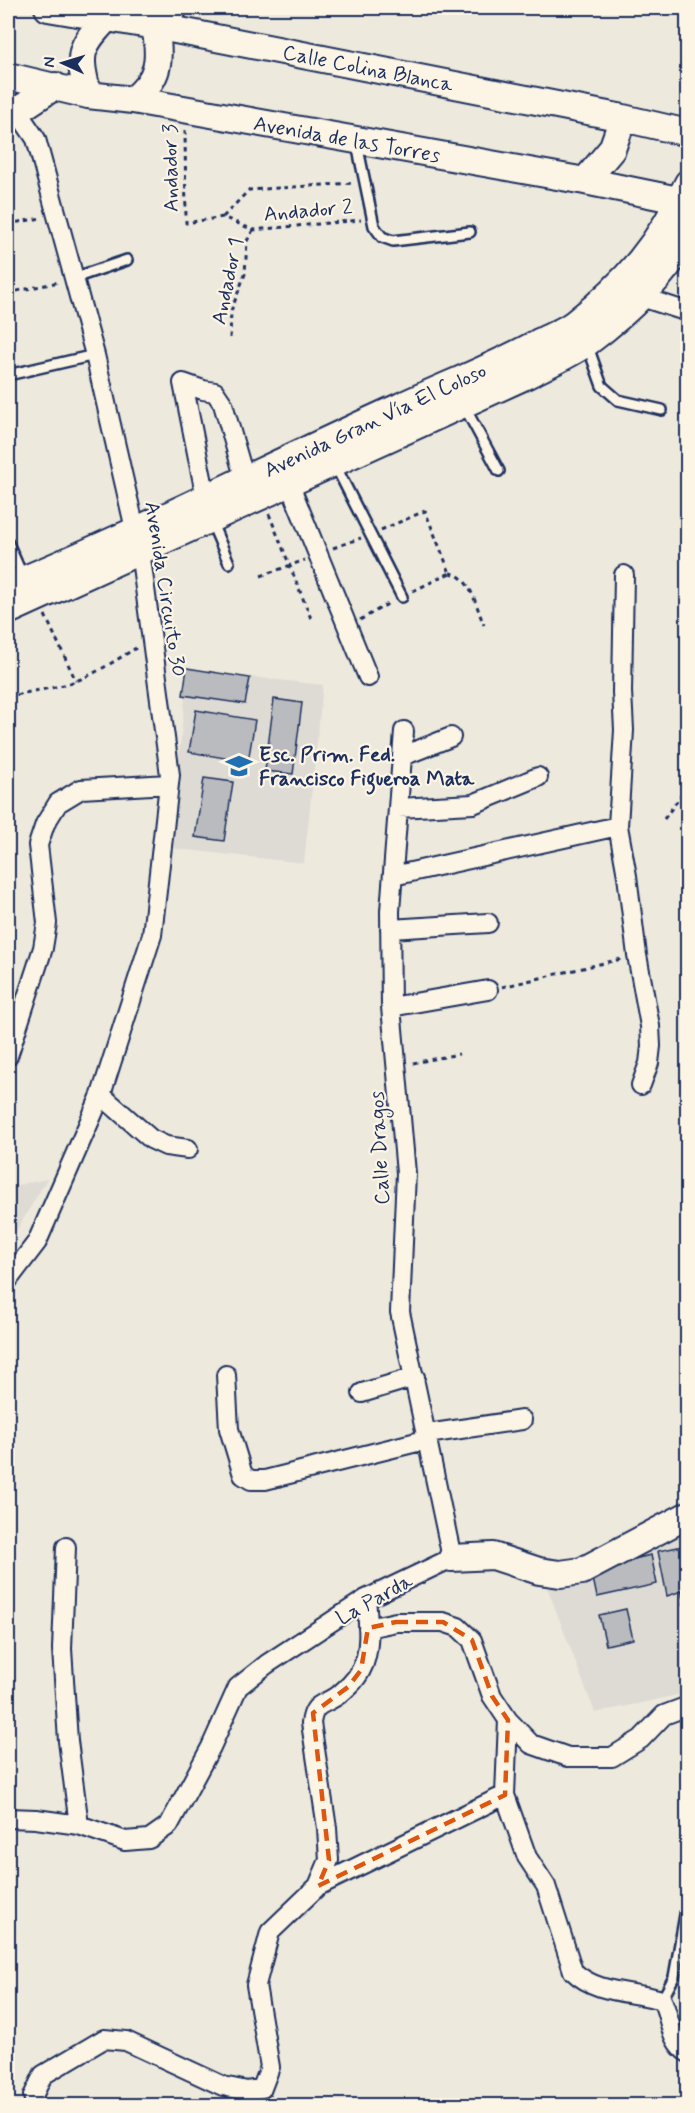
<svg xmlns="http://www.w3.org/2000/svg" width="695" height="2113" viewBox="0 0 695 2113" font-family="Mynerve,sans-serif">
  <rect width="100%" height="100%" fill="#eee9dd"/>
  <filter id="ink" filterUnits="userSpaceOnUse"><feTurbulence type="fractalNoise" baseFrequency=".0167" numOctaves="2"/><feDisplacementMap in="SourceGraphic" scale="12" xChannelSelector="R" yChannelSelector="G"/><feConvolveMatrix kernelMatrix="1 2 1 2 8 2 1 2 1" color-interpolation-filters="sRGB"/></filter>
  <g filter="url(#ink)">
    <path fill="#dedbd4" d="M188,670L323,685L304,863L169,848Z
      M47,1179L8,1245V1187Z
      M687,1532V1693L595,1713L547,1587Z"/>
    <path fill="#babbbe" stroke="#1b2f5e" stroke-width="1.5" d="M187,668L250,678L245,704L183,695Z
      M274,699L302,703L293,774L265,771Z
      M196,710L255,720L248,762L189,752Z
      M204,778L233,782L224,841L195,837Z
      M688,1545V1589L667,1596L658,1551Z
      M651,1555L657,1584L597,1597L591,1569Z
      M688,1588V1626L681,1590Z
      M626,1609L633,1639L606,1645L599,1615Z"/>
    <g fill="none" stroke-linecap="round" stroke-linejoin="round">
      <g stroke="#1b2f5e" stroke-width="14">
        <path id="lane" d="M357,144L374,226L382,237L393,241L470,232
          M74,278L127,260
          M587,344L602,386L618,400L662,410
          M8,375L95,355
          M463,404L499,471
          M335,465L402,597
          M211,521L229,563
          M8,543L23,577
          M662,2000L674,1977L688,1898"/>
      </g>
      <g stroke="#1b2f5e" stroke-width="22">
        <path id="street" d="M641,297L688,312
          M183,383L203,390L215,392L223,404L245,480
          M183,383L206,498
          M289,483L368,677
          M624,575L622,692L624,730L618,826L627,876L637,955L650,1026L651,1046L649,1063L641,1085
          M403,756L451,737
          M398,808L473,804L538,777
          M393,876L618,826
          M390,929L488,923
          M391,1007L488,990
          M8,1056L43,948L47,923L38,845L45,824L58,803L81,789L169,784
          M101,1095L151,1139L166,1146L188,1149
          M8,1280L37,1242L101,1095L152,935L170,775L140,551L95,355L36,139L17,111L9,104
          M226,1375L229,1429L243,1475L251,1480H265L429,1439
          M362,1393L415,1377
          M427,1434L522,1420
          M66,1547L62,1649L68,1741L79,1825
          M368,1628L396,1622H443L458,1627L472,1640L492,1696L508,1720L531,1744L568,1757H612L641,1739L664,1715L688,1706
          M508,1720L505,1795L527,1857L546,1886L573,1971C596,1994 633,1991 662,2000C671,2018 669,2041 688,2053
          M8,1818L36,1819L79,1825L125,1841L149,1839L169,1825L211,1747L238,1687L267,1664L366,1599L452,1558L400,1312L406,1173L391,1007L390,911L404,731
          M318,1886L505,1795
          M36,2106L33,2096L43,2075L104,2039L126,2041L223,2086L247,2091L262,2088L270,2067L256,1985L270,1932L318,1886L329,1860L327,1828L311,1723C314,1703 321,1706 335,1697C345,1691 356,1680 361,1670C372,1650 368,1621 366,1599"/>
      </g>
      <g stroke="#1b2f5e" stroke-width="30">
        <path id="secondary" d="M48,8L155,26L623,118L688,133
          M8,76L88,95L133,100L585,181L688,202
          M88,95C78,54 78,48 107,18
          M133,100C160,78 161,60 155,26L174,8
          M8,117L55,86
          M585,181L612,149L623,118
          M8,586C141,532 268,466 399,407C446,385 494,367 539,342C551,336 565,331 575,323C627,282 660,243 688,183
          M8,611L523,377C544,366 568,356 588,342C627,313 664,278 688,235
          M452,1558L493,1556L539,1571L560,1574L582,1571L688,1515"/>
      </g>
      <path stroke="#1b2f5e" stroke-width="3" stroke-dasharray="4.5 4.5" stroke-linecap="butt" d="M185,130L186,223L223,217L253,230L361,220
        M223,217L249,190L354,183
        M8,224L41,218
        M8,293L59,282
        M230,338L231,311L245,274L247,241L253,230
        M269,514L312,621
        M381,530L425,511L450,573
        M333,548L361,538
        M450,573C471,576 476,607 484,625
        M261,576L305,560
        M413,591L450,573
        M45,615L76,681
        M360,620L391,602
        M8,698C28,690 51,690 73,682C94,675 116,660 136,648
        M664,819L688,786
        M502,987L621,959
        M413,1063L459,1054"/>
      <use href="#lane" stroke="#fcf5e5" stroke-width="9"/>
      <use href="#street" stroke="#fcf5e5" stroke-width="18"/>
      <use href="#secondary" stroke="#fcf5e5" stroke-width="26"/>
    </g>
  </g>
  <path fill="none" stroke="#de5710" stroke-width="4.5" stroke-dasharray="12 8" stroke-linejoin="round" d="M396,1622H443L472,1640L492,1696L508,1720L505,1795L318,1886L329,1860L313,1713L348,1687L361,1670L368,1628Z"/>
  <defs>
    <g id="school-bare" transform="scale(2.07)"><path d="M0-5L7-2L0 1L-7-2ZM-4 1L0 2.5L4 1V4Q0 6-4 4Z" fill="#1f6fb2" stroke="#fcf5e5" stroke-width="2.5" paint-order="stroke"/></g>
  </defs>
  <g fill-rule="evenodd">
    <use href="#school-bare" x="239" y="766"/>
  </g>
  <g text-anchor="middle" stroke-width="4.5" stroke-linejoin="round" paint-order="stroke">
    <g font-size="21" fill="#1b2f5e" stroke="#fcf5e5">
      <text transform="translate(368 68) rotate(11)" y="7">Calle Colina Blanca</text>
      <text transform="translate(347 139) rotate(10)" y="7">Avenida de las Torres</text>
      <text transform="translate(170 168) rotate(-91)" y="7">Andador 3</text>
      <text transform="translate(308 210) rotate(-5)" y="7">Andador 2</text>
      <text transform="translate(227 281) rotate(-78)" y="7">Andador 1</text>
      <text transform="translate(375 420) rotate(-25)" y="7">Avenida Gran Vía El Coloso</text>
      <text transform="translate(166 589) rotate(81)" y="7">Avenida Circuito 30</text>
      <text transform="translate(379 1148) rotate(-93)" y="7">Calle Dragos</text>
      <text transform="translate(374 1599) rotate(-29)" y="7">La Parda</text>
    </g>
    <g font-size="21" font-weight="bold" fill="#1b2f5e" stroke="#fcf5e5" text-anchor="start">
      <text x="259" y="761">Esc. Prim. Fed.<tspan x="259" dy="24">Francisco Figueroa Mata</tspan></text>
    </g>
  </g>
  <rect width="695" height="2113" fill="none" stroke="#fcf5e5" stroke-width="30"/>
  <rect x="15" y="15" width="665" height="2083" fill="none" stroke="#1b2f5e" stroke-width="2" filter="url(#ink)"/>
  <g transform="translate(63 63) rotate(274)" stroke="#fcf5e5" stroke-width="4.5" paint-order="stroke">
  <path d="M0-4.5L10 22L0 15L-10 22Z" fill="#1b2f5e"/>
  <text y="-9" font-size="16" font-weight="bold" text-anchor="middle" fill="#1b2f5e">N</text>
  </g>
</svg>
